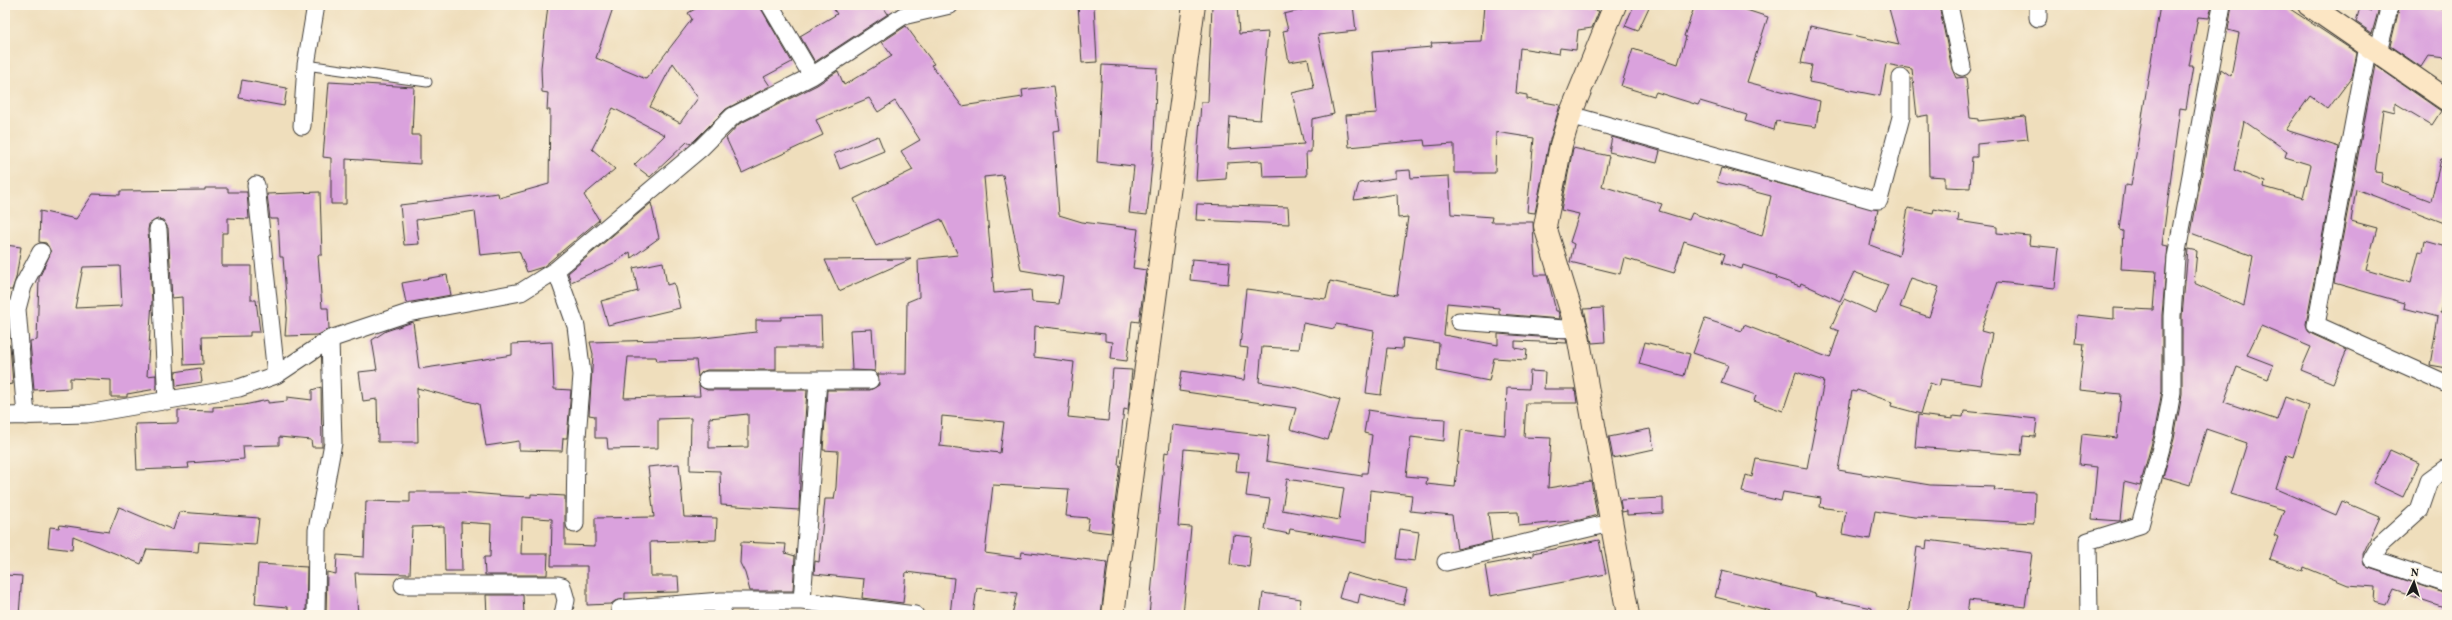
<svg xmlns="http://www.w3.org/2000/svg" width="2452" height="620" viewBox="0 0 2452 620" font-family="Vollkorn,serif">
  <rect width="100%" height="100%" fill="#fcf5e5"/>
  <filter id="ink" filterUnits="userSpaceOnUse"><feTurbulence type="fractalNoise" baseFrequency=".025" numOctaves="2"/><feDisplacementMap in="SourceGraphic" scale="8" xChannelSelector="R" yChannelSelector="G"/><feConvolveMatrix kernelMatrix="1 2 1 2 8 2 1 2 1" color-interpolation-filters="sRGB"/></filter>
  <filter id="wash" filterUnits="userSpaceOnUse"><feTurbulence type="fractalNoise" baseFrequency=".012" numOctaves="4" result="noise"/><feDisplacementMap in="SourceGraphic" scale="16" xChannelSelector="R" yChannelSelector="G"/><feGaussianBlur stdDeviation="0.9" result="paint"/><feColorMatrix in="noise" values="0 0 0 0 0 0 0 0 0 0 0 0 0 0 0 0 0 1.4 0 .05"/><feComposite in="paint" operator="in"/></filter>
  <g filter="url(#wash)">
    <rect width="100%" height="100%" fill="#efdebc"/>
    <g id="blocks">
      <path fill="#daa2dd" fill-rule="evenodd" d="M548,5H614L596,58L646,79L692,19L688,13L702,5H759L792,62L764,77L770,86L726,109L694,141L690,144L687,142L650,177L634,165L665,135L613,108L592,149L615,169L584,195L599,220L543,267L527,272L519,251L480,255L475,211L416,220L419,244L404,245L400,205L498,193L499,198L549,184L550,110H547L548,93L542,92L541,68ZM673,63L698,98L680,123L650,107Z
        M831,5H882L888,14L815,62L800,36L837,14Z
        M1078,5H1094L1097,62L1082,63Z
        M1237,5L1239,34L1268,32L1260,120L1230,117L1228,149L1304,144L1292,93L1314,88L1308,59L1289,62L1283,31L1288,30L1284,14L1322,5H1353L1356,31L1318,35L1334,114L1312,119L1311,152H1306L1307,176L1263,177L1262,161L1227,163L1226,179L1196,181L1201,102H1208L1212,6Z
        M1484,5H1551L1571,8L1572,6L1599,11L1592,28L1578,30L1576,50L1560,48L1559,54L1520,48L1516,93L1527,95V99L1560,105L1549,143L1535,213L1527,212L1534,138L1496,132L1495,173H1454V144L1425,146L1424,140L1349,147L1346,115L1377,113L1372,52L1432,47L1431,43L1481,41Z
        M1634,5H1650L1638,31L1625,26Z
        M1695,5H1731L1768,17L1747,82L1820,101L1816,127L1776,121L1774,130L1745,121L1747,115L1700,101L1698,105L1656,92L1654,96L1621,86L1633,49L1678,64L1686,37L1684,36Z
        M1888,5H1939L1952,69L1956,78L1966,77L1970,118L1978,119V121L2025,116L2028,139L1977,144V157H1972L1970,188L1945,187V177L1929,176L1928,115L1917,117L1912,69L1886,64L1880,96L1809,82L1812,65L1801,63L1810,26L1899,45Z
        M2160,5H2212L2209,18L2198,17L2189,66H2193L2186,109L2180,108L2162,245L2168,246L2162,315V391L2154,435L2140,486L2124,482L2120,521L2092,519L2097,467L2079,465L2082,434L2117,438L2121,394L2079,390L2084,344L2075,343L2077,315L2114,319V308L2153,310L2156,271L2121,269L2123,231L2119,230L2125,185L2131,186Z
        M2232,5H2284L2357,53L2352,77L2328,109L2310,96L2286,130L2339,147L2306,324L2308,331L2312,334L2347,350L2333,383L2301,370L2311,347L2261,326L2247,355L2273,365L2268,379L2237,367L2224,402L2277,420L2285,397L2309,406L2293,457L2287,455L2276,489L2336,515L2342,501L2380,517L2363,554L2364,565L2369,568L2447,594V608L2393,590L2386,605L2374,602L2375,587L2348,585L2304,567L2303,571L2270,559L2278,537L2274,535L2284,510L2231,494L2247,443L2206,429L2190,485L2163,477L2174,439L2182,394V316L2188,249L2197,251L2194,283L2244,306L2253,256L2191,233L2221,69L2231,76L2239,33L2228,30ZM2244,121L2287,151L2285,157L2311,165L2303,198L2264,187L2265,182L2234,170Z
        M2373,5H2380L2372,33L2356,22L2360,7L2371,11Z
        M2400,5H2425L2447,10V58L2428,56L2421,67L2390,46Z
        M906,26L934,64L931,65L962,106L1023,97L1022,90L1054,86L1060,130L1053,131L1059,215L1082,222L1138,229L1133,268L1146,270L1139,322L1132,321L1127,361L1111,359L1113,342L1105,341V334L1035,326L1034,357L1074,362L1068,417L1108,421L1113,369L1132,370L1128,410L1124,409L1118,465H1120L1111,533L1087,530L1089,518L1066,516L1069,489L993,485L985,553L1021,558L1022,552L1107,562L1101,615H1012L1017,593L977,588L973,615H950L954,578L906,572L903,603L862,598L864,579L814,574L815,561L819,562L825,499H834L836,487L838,451L823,450L827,390H870L879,385L878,374H906L907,302L919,297L918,259L958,255L941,219L876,246L854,199L913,170L901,151L920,140L895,101L878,112L869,98L816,120L823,135L742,173L726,138L739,124L817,85L838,71L844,85L892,56L882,42ZM1003,175L1021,270L1063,277L1059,304L1032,302L1031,290L994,293L984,177ZM942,416L1004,422L1000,453L940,446Z
        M1102,65L1157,68L1153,155L1147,215L1129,213L1134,166L1097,162Z
        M2375,65L2441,111L2432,125L2395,103V112L2383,109L2375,172L2382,173L2381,182L2431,201L2441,159L2447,160V224L2356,189L2351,221L2377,228L2366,270L2411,283L2419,251L2423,252L2425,241L2447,247V285L2440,313H2447V368L2430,365L2438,317L2404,308L2405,303L2334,283Z
        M242,80L287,88L284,106L239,98Z
        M329,82L414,87L412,135H420V164L346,159V204H331V158L323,157Z
        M878,136L884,151L840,169L834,154Z
        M1612,137L1660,151L1657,163L1609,152Z
        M1573,148L1609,156L1602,186L1662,204L1659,211L1689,220L1692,213L1762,236L1771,196L1717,182L1721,168L1878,210L1870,245L1899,256L1908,208L1933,213L1934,209L1959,214L1958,221L1997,227V233L2030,236L2029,245L2059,248L2055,288L1998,282L1981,331L1992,334L1981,385L1941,379L1939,386L1930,383L1921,414L1891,406L1892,402L1857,390L1856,392L1852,391L1838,470L1930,485L1995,487L1994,490L2035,492L2034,523L1914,517L1875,511L1870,539L1842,534L1846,511L1820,507L1821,498L1783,492L1781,501L1742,492L1746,475L1752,477L1756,459L1807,468L1824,381L1796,372L1783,411L1754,401L1756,395L1721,383L1728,365L1693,353L1705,319L1742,331L1744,325L1830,358L1839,331L1831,328L1844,299L1876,313L1888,285L1854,272L1840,301L1801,283L1800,286L1776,278L1777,276L1743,265L1742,269L1722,263L1725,254L1684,241L1674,273L1624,258L1620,274L1570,262L1574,244L1570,242L1579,214L1561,210ZM1911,278L1939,287L1929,317L1900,307Z
        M1410,170L1411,178L1449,176L1451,214L1492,217L1491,222H1533L1535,275H1547L1556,311H1558L1560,319L1499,314V308L1447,303L1444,335L1498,345V334L1566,339L1567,343L1515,341V348L1527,350L1526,360L1494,358L1489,381L1437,371L1439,343L1403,338L1402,349L1387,348L1381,395L1366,393L1374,331L1336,324L1334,329L1303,323L1299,349L1262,347L1259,382L1298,388L1340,400L1328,440L1290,429L1296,408L1179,391L1182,371L1244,380L1248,348L1240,347L1246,289L1326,299L1330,281L1397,295L1408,217L1398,218L1397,194L1354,200L1359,183L1396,178V171Z
        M205,188H228V192H247L249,219L228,218V233H222V266H251V300H256L260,332H250V336L202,337L203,364L184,365L182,297L172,298L168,228L163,220L157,219L149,224L148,230L152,301L147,376L156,375V389L127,394V397H111V380L70,378V388L34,390L30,341L37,340L39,278L51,252L46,243L39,242L40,211L76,219L93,194L120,195V191L205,190ZM120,266L122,306L75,308L83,267Z
        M320,192L322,255H318L322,308H328L329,329L318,335L285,336L287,309L283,257H280L278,219H270L267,194Z
        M651,203L659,238L631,258L630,252L616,262L571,282L568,273Z
        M1197,204L1288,207L1289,224L1196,220Z
        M5,245L21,247L16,278L12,290H5Z
        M911,259L839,291L825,260Z
        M1192,259L1230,262L1228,284L1190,280Z
        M663,262L667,285L674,283L680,308L608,325L601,301L638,291L633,268Z
        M447,275L451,295L406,303L402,283Z
        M1603,308L1605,342L1592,343L1584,309Z
        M821,316L822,347H776V370H707L702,372L698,377L696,360L657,361L656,357H628L624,398L700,396L699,385L707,390H807L803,449H801L799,510L721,505L720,471L690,470L691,418L658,419V448L608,449L607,438H595V416L589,415L593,354L590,342L695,339L756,332V320H781V317ZM748,414V447L709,448V418Z
        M413,322L419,369L512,355V344L552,342L554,389L571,390L567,438H563L562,451L519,450V441L486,446L479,404L417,388L418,442H378L377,399L363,401L359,372L377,370L372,340L386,331Z
        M872,329L875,371L852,370L850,330Z
        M1645,342L1690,354L1684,376L1639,364Z
        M5,345H10L13,384L5,385Z
        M200,368L202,382L176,386L175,372Z
        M1530,371L1545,372L1544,389H1575L1577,403H1526L1524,437L1551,438L1548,488L1591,481L1597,515L1580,520L1519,526L1518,512L1488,513L1492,541L1457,549L1452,515L1410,511L1412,495L1370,490L1367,542L1290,529L1289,534L1265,529L1270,499L1246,496L1249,472L1236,471L1238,454L1184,449L1178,526L1191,527L1183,615H1149L1165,452L1169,453L1172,425L1269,436L1266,461L1362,476V473H1367L1372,435L1364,433L1368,410L1414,417L1445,419L1444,441L1411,437L1406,476L1427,478L1426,484L1455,487L1461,430L1505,435L1507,388L1529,389ZM1287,479L1344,488L1339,520L1282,510Z
        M321,387L322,447H312L311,440L279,437V445L243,446L244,459L188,463L189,468L137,470L135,424L178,423V410L213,411V407L244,405L268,400V403L287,401V397L312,400V390Z
        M1964,411L2037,419L2035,437L2023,436L2021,455L1915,447L1918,415L1953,419V416L1963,417Z
        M1650,429L1654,449L1613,458L1609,437Z
        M2390,450L2419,463L2403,497L2373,483Z
        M679,464L684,517L717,518L716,540L650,542L651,576H678L679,592L625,593V599L615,601L611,604L587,605V566H551L552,519L522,517L521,554H548L547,575H485L484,557H490L491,524L461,522L462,571H445L444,526L412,527L410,574L355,573L358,615H326L327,572L336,574L337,555L364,557L366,501L410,502V492H460L508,496L531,497V494L565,496V545L595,546V518L654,517L648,467Z
        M1663,498V513L1627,515V511L1622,512L1620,500Z
        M119,507L173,530L179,512L259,518L256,545L199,542L198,552L147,549L141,564L73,536L72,550L48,547L50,527L59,528L60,525L109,532Z
        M1400,529L1419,532L1415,561L1396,559Z
        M1233,535L1252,537L1249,567L1230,564Z
        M1599,540L1606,574L1490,596L1485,565L1533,556V553Z
        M1927,540L2032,553L2025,607L1969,600L1967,615H1908L1917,547L1926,549Z
        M741,542L786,544L785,553L795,556L793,591H750L745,573L740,563Z
        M258,564L307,567L306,615H288V607L255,604Z
        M1722,571L1816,594L1815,596L1872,608L1871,615H1770L1771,611L1715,597Z
        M1346,573L1407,589L1403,605L1360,594L1358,603L1339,598Z
        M5,575L22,576L19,615H5Z
        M1263,593L1301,599L1299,615H1260Z
        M486,595H523L524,615H487Z"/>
    </g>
  </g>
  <g filter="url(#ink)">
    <use href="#blocks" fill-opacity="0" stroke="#3c3934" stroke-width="1"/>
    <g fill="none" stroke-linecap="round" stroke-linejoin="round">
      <g stroke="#3c3934" stroke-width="11">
        <path id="lane" d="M306,65L427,82"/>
      </g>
      <g stroke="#3c3934" stroke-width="19">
        <path id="street" d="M770,5L812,76
          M1949,5L1962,67
          M2038,5V18
          M2368,46L2316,325L2447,384
          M2378,52L2390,5
          M1570,115L1873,200H1879L1901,117V78
          M302,126L306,65L316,5
          M256,185L276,375
          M158,229L167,401
          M556,270L576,326L582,375L576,449L575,524
          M1459,321L1577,330
          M707,380H870
          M5,416L87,414L239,388L276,375L330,339L408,313L521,292L556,270L701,148L733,116L812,76L903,16L950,5
          M26,416L17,309L23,286L41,252
          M2447,468L2429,481L2419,510L2380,545L2372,559L2447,584
          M1446,562L1610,523
          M403,585H558L562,586L566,600L563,615
          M721,601L722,615
          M802,601L818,380
          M620,609L721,601H802L915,615
          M316,615L317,530L333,443L330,339
          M2089,615L2088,541L2140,525L2164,437L2172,392V316L2176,257L2222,5"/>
      </g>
      <g stroke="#3c3934" stroke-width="24">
        <path id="secondary" d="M1615,5L1570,115L1561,145L1545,226L1577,330L1628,615
          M2309,5L2447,100
          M1113,615L1194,5"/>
      </g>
      <use href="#lane" stroke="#fff" stroke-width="9"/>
      <use href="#street" stroke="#fff" stroke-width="17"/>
      <use href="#secondary" stroke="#fce6c4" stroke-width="22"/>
    </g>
  </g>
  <rect width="2452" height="620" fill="none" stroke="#fcf5e5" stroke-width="20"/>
  <g transform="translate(2414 582) rotate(4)" stroke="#fcf5e5" stroke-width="3" paint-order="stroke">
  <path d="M0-3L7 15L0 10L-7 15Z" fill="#1c1c1c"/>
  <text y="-6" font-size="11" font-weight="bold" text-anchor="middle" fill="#1c1c1c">N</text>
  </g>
</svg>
